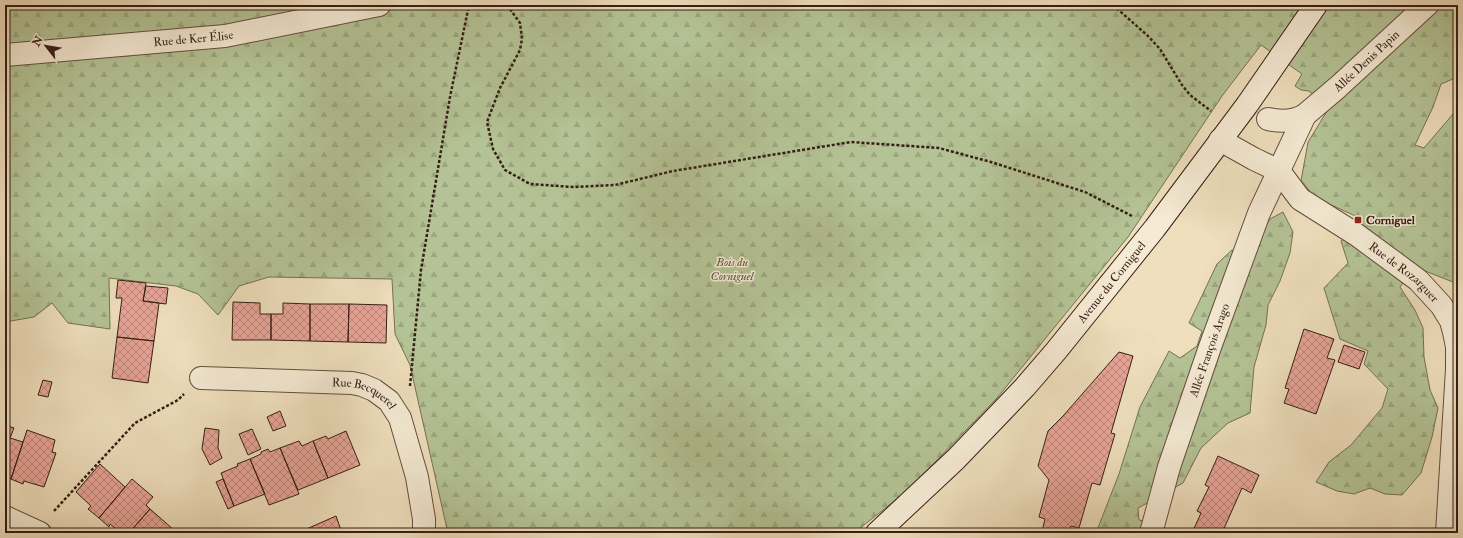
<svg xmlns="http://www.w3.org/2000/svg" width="1463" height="538" viewBox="0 0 1463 538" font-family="'IM FELL Double Pica',serif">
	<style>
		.forest { fill: url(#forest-firs); stroke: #757055 }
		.building { fill: url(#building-cross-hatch); stroke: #361e15 }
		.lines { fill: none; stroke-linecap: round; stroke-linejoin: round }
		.street-casing { stroke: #644e3f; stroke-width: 24 }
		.secondary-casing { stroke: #361e15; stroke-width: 24 }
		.path { stroke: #361e15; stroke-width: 2.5; stroke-dasharray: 3 2; stroke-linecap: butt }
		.street { stroke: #f5ead4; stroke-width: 22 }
		.secondary { stroke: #f5ead4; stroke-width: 22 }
		.poi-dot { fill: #8f2418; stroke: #f5ead4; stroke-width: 1.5 }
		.labels { text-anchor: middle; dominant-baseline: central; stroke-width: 3; stroke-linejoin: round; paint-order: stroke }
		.street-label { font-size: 12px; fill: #361e15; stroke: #f5ead4 }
		.poi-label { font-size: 12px; font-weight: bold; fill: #361e15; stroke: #f5ead4; text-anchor: start }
		.park-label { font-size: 12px; font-style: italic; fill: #5c503b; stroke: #f5ead4 }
	</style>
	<defs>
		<pattern id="forest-firs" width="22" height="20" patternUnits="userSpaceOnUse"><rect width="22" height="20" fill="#b4c395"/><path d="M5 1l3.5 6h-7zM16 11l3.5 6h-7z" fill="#9ba780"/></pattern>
		<pattern id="building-cross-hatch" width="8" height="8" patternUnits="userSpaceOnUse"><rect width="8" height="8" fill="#e8a598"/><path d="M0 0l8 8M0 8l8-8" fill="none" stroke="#bd867b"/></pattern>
	</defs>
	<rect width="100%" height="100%" fill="#efdfbd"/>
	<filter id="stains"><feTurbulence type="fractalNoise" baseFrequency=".005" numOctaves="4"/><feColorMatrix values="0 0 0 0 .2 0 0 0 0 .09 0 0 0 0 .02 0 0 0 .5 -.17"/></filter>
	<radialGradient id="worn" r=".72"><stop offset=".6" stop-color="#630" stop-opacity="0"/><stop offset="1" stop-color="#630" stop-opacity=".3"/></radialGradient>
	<path class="forest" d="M5,5H1458V71L1453,79L1441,84L1433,107L1415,145L1424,148L1453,114L1458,116V284L1415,267L1400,287L1415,310L1423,328L1424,357L1430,390L1438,408L1432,437L1421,473L1402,495L1385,494L1370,488L1354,494L1337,491L1316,482L1329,462L1351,445L1382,408L1388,389L1364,364L1368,351L1340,339L1324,288L1348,263L1341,241L1362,219L1316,198L1301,181L1308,142L1329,108L1309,91L1301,90L1295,86L1302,74L1261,45L1222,96L1128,237L997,398L907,491L854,533H453L447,529L410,365L395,334L392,279L269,277L239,286L218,315L198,294L176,286L109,278L110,329L68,323L52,303L34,317L5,322Z
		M1283,212L1293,232L1290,253L1280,281L1268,305L1266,325L1254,367L1250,413L1228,423L1201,448L1183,483L1138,508L1139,520L1160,525L1171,533H1096L1119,474L1140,407L1169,351L1180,358L1197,346L1202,331L1189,323L1217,264L1232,250L1245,257L1270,219Z"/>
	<path class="building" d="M118,280L146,283L143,301L159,303L154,341L117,337L122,298H116Z
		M146,286L168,288L166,304L143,301Z
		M233,302L260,303V314H271V340H232Z
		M283,303L310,304V341L271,340V314H283Z
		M310,304H349L348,342L310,341Z
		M349,304L387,305L386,343L348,342Z
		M1304,329L1334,339L1327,358L1335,360L1316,414L1284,403L1289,389L1285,388Z
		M117,337L154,341L148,383L112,378Z
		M1344,345L1365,352L1359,369L1338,362Z
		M1119,352L1133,356L1111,433L1115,434L1100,485L1092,483L1079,528L1071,526L1068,533H1051L1042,531L1045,519L1039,517L1049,480L1038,466L1048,431L1063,416Z
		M43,380L52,382L48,397L38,395Z
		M280,411L286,426L273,431L267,417Z
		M5,425L14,428L10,438L23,442L11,479L5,477Z
		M205,428L219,430L218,448L222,458L210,465L202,449Z
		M252,429L261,449L248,455L239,434Z
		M27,430L55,440L52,452L56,453L44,487L24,481L23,484L11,479Z
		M346,431L360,465L328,478L313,441L326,436L328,439Z
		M299,441L302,446L313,441L328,478L298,490L280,448Z
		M280,448L299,494L269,505L250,459L261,454V452L268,449L270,452Z
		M1218,456L1259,475L1251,493L1242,488L1222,533H1192L1201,513L1197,511L1209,487L1205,485Z
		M250,459L265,494L234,506L221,473L238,466L237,464Z
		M100,464L125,487L99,518L88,509L91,506L76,492Z
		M132,479L153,497L146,505L150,509L129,533H121L110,524L109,527L99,518Z
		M223,479L234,506L228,509L216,482Z
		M150,509L174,530L172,533H129Z
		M336,516L342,533H303L302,531Z"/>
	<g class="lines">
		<defs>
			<g id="street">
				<path id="s1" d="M5,55L225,36L379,5"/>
				<path id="s2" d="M1268,119C1281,122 1293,122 1305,115L1338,87L1427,5"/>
				<path id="s3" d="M1220,140L1254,159L1279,171L1300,199L1357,235L1418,280L1441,305L1451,321L1454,332L1457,347V369L1447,533"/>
				<path id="s4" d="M201,378L352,383L362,385L374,390L389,401L400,418L417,477L424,519V533"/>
				<path d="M5,517L40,533"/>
				<path id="s5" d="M1151,533L1169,467L1210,347L1259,213L1305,115"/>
			</g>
			<g id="secondary">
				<path id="s6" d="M877,533L956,459L1025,387L1056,351L1155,228L1247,105L1316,5"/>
			</g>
		</defs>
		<use href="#street" class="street-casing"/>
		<use href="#secondary" class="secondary-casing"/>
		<path class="path" d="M507,5L520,23L522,39L520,50L500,88L487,122L493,149L505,170L530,184L573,187L615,185L673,171L851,142L939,148L991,162L1085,192L1132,216
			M1113,5L1148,36L1160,49L1182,85L1190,95L1211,111
			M410,386L421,270L450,97L469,5
			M54,511L135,423L178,400L184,394"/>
		<use href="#street" class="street"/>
		<use href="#secondary" class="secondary"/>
	</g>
	<rect class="poi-dot" x="1354" y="216" width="8" height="8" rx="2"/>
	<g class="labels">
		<g class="street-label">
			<text stroke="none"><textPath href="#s1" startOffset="189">Rue de Ker Élise</textPath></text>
			<text stroke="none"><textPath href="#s2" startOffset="120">Allée Denis Papin</textPath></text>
			<text stroke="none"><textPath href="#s3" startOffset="229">Rue de Rozarguer</textPath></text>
			<text stroke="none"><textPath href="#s6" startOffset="344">Avenue du Corniguel</textPath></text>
			<text stroke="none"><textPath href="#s5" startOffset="192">Allée François Arago</textPath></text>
			<text stroke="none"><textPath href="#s4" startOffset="166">Rue Becquerel</textPath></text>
		</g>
		<g class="poi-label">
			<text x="1366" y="220">Corniguel</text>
		</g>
		<g class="park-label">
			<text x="732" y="262">Bois du<tspan x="732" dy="14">Corniguel</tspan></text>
		</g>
	</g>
	<rect width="1463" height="538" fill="none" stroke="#efdfbd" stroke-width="20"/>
	<rect x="6" y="6" width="1451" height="526" fill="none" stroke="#361e15" stroke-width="2"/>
	<rect x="10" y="10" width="1443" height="518" fill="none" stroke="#361e15"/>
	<g transform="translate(46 46) rotate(301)" stroke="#f5ead4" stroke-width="3" paint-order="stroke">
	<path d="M0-3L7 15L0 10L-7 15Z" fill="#361e15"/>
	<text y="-6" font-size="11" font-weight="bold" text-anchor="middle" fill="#361e15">N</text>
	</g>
	<rect width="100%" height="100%" filter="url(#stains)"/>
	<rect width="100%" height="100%" fill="url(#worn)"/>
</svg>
